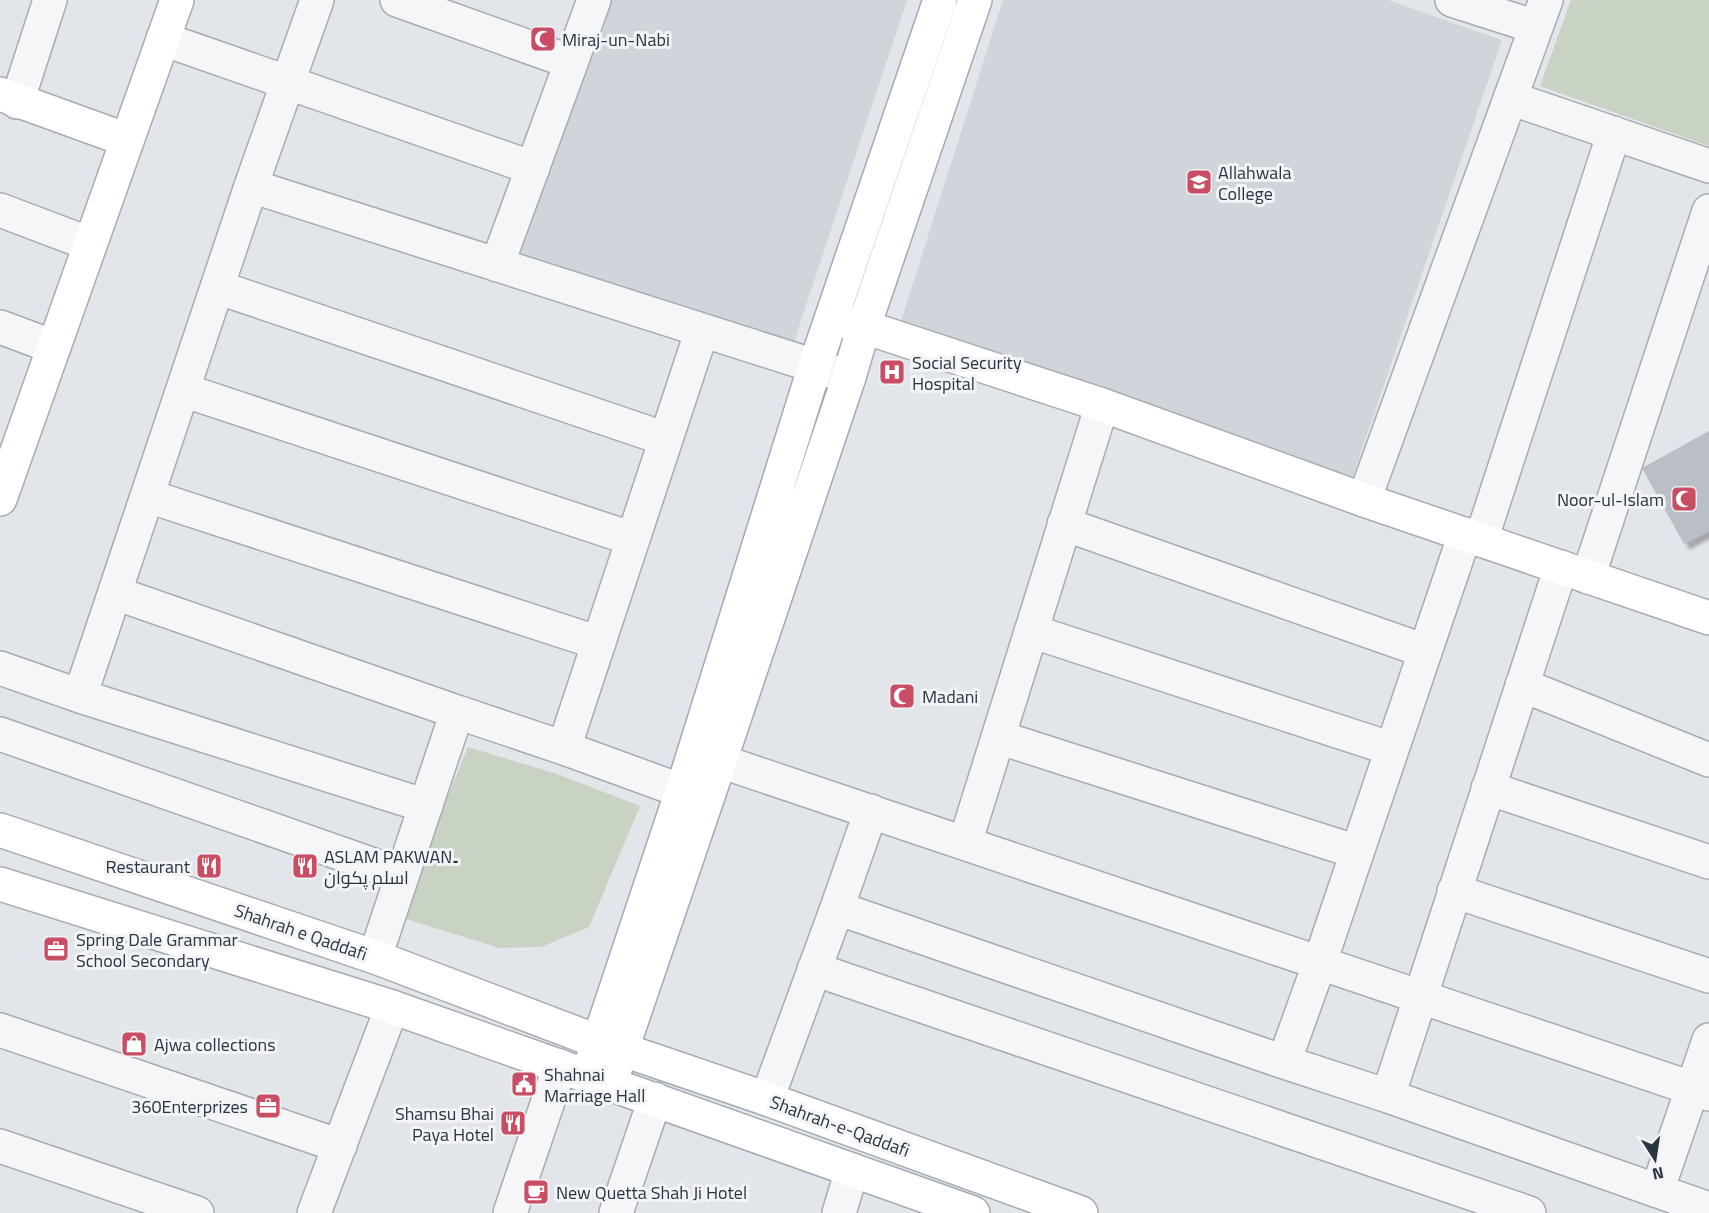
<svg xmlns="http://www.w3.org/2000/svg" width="1709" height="1213" viewBox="0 0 1709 1213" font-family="'Titillium Web',Cairo,sans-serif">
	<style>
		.built { fill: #d0d5dc }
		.green { fill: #c8d3c4 }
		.building { fill: #babfc7; filter: url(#shadow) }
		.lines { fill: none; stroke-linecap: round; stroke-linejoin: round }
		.street-casing { stroke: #a7acb4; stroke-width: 36 }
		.secondary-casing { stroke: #a7acb4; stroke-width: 36 }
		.primary-casing { stroke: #a2aab5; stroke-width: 36 }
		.street { stroke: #f5f6f8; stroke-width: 33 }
		.secondary { stroke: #fff; stroke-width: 33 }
		.primary { stroke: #fff; stroke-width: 33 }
		.labels { text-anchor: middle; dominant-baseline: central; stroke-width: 6; stroke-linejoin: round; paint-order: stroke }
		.poi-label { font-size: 18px; fill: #2b3441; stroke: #f2f4f7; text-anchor: start }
		.street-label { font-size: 18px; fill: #2b3441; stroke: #f2f4f7 }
	</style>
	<defs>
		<filter id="shadow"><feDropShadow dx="5.5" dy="5.5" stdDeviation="1.5" flood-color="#0004"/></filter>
	</defs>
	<rect width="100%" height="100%" fill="#e2e5ea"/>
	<path class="built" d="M605,0H907L793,345L518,256Z
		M1003,0H1388L1502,40L1352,478L900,324Z"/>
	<path class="green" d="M1571,0H1709V146L1540,86Z
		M468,747L557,774L640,806L589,927L541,947L500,948L406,919L438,820Z"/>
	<path class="building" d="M1709,431V531L1684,544L1642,468Z"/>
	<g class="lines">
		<defs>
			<path id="street" d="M397,0L571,62
				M1452,0L1536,27
				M163,39L533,168
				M1510,98L1709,166
				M17,102L50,0
				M251,186L317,0
				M0,210L90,244
				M497,265L594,0
				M217,287L666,439
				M0,327L54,347
				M183,390L633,539
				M148,496L599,643
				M1364,500L1546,0
				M1064,524L1425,651
				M1481,540L1614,133
				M1588,577L1709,211
				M115,593L457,712
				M1031,631L1392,749
				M0,668L80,696L426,806
				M1522,685L1709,760
				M80,696L251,186L849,377
				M0,734L402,875
				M998,737L1357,852
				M564,748L702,330
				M720,761L1709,1094
				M1488,788L1709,862
				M871,811L837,908L1284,1062L1388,1096L1709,1209
				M965,843L1102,405
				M1454,891L1709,976
				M375,957L457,712L564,748L682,791
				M814,969L1529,1213
				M0,1030L340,1146
				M1284,1062L1320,962L1465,534
				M1388,1096L1561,567
				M767,1099L837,908
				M0,1146L197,1213
				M1657,1191L1709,1040
				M314,1213L392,1007
				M510,1213L560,1066
				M616,1213L655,1099
				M839,1213L852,1170"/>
			<path id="secondary" d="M0,94L127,140
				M837,318L1102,405L1364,500L1709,618
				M0,499L177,0
				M0,830L375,957L599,1042
				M0,884L392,1007L587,1076"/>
			<path id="primary" d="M940,0L815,366L682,791L587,1076L973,1213
				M600,1042L767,1099L1081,1213
				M610,1084L720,761L849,377L864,326L975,0"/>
		</defs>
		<use href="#street" class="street-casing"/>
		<use href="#secondary" class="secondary-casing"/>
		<use href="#primary" class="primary-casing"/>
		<use href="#street" class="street"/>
		<use href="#secondary" class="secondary"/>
		<use href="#primary" class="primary"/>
	</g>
	<defs>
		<symbol id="mosque-square" viewBox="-11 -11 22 22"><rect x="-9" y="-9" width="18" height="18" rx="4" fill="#c94e64" stroke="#f2f4f7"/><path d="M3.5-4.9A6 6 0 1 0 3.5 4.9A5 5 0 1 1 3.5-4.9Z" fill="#fff"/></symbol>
		<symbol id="university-square" viewBox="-11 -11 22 22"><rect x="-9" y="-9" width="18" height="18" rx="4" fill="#c94e64" stroke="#f2f4f7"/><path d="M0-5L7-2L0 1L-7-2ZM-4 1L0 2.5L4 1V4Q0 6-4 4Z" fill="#fff"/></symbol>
		<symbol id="hospital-square" viewBox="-11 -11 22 22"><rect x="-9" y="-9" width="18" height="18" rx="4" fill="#c94e64" stroke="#f2f4f7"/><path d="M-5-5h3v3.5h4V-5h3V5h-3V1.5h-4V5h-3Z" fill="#fff"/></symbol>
		<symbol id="restaurant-square" viewBox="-11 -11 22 22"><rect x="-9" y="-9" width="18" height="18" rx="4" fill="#c94e64" stroke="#f2f4f7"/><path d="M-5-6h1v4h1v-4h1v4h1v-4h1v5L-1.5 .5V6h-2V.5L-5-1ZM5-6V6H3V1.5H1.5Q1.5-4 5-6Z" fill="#fff"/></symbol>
		<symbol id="office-square" viewBox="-11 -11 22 22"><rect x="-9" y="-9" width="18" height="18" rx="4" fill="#c94e64" stroke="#f2f4f7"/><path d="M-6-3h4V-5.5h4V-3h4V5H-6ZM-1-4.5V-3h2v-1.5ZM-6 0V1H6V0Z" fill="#fff"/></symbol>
		<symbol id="shop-square" viewBox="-11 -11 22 22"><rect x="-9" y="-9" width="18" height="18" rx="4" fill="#c94e64" stroke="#f2f4f7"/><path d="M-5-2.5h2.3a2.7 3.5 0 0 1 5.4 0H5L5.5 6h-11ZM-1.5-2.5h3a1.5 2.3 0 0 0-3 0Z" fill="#fff"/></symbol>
		<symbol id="civic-square" viewBox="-11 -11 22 22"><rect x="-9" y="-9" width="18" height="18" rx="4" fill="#c94e64" stroke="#f2f4f7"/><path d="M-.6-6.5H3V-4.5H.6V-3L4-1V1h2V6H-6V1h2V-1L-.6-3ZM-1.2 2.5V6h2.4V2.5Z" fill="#fff"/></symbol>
		<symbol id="cafe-square" viewBox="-11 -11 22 22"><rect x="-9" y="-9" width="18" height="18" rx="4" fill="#c94e64" stroke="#f2f4f7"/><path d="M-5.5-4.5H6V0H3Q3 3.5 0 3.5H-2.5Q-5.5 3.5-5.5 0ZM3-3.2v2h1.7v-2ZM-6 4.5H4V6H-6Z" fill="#fff"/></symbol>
	</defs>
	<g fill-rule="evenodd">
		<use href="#mosque-square" x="528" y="24" width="30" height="30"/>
		<use href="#university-square" x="1184" y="167" width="30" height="30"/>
		<use href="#hospital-square" x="877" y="357" width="30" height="30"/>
		<use href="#mosque-square" x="1669" y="484" width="30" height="30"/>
		<use href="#mosque-square" x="887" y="681" width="30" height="30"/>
		<use href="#restaurant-square" x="194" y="851" width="30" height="30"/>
		<use href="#restaurant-square" x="290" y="851" width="30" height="30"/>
		<use href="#office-square" x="41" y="934" width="30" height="30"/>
		<use href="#shop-square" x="119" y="1029" width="30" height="30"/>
		<use href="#civic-square" x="509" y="1069" width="30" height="30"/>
		<use href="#office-square" x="253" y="1091" width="30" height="30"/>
		<use href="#restaurant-square" x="498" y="1108" width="30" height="30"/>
		<use href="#cafe-square" x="521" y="1177" width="30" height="30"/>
	</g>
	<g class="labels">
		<g class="poi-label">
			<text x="562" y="39">Miraj-un-Nabi</text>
			<text x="1218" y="172">Allahwala<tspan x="1218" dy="21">College</tspan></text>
			<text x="912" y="362">Social Security<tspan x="912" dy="21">Hospital</tspan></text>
			<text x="1664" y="499" text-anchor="end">Noor-ul-Islam</text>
			<text x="922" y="696">Madani</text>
			<text x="324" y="856">ASLAM PAKWAN۔<tspan x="324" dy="21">اسلم پکوان</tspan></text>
			<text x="190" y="866" text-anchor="end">Restaurant</text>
			<text x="76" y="939">Spring Dale Grammar<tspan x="76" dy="21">School Secondary</tspan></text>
			<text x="154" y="1044">Ajwa collections</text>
			<text x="544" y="1074">Shahnai<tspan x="544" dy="21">Marriage Hall</tspan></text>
			<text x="248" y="1106" text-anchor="end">360Enterprizes</text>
			<text x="494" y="1113" text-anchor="end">Shamsu Bhai<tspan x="494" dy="21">Paya Hotel</tspan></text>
			<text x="556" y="1192">New Quetta Shah Ji Hotel</text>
		</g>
		<g class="street-label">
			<text transform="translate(301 932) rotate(19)">Shahrah e Qaddafi</text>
			<text transform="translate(840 1126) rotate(20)">Shahrah-e-Qaddafi</text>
		</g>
	</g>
	<g transform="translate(1655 1159) rotate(168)" stroke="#f2f4f7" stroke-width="4.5" paint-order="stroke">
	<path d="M0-4.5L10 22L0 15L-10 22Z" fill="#2b3441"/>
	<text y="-9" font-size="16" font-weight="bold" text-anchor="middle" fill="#2b3441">N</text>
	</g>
</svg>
